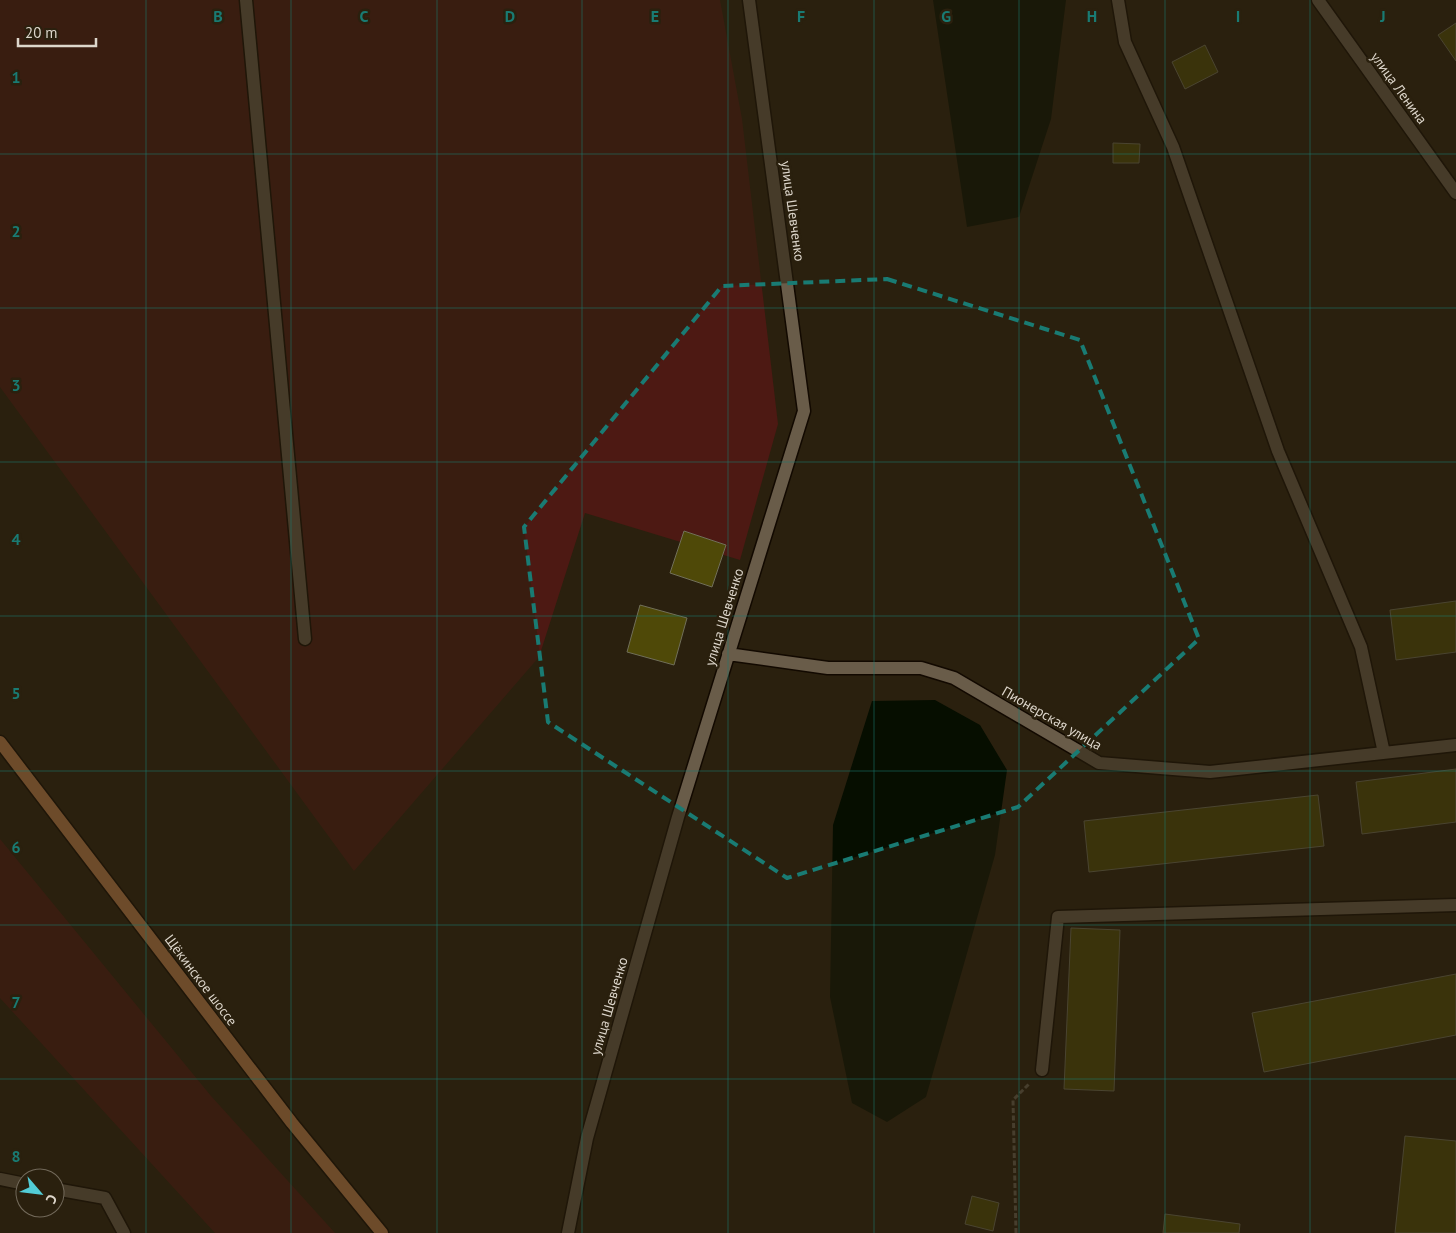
<svg xmlns="http://www.w3.org/2000/svg" width="1456" height="1233" viewBox="0 0 1456 1233" font-family="'PT Sans',sans-serif">
	<style>
		.green { fill: #4d1913 }
		.water { fill: #060e00 }
		.building { fill: #4f4908; stroke: #716f59 }
		.lines { fill: none; stroke-linecap: round; stroke-linejoin: round }
		.lane-casing { stroke: #120900; stroke-width: 15 }
		.street-casing { stroke: #120900; stroke-width: 15 }
		.primary-casing { stroke: #120900; stroke-width: 15 }
		.path { stroke: #6b6253; stroke-width: 3; stroke-dasharray: 5 2.5; stroke-linecap: butt }
		.lane { stroke: #695c49; stroke-width: 12 }
		.street { stroke: #695c49; stroke-width: 12 }
		.primary { stroke: #bf7f4d; stroke-width: 12 }
		.marked { fill: none; stroke: #197b73; stroke-width: 4; stroke-dasharray: 10 6; stroke-linejoin: round }
		.grid { fill: none; stroke: #197b73; stroke-width: 1; stroke-opacity: 0.55 }
		.labels { text-anchor: middle; dominant-baseline: central; stroke-width: 5; stroke-linejoin: round; paint-order: stroke }
		.street-label { font-size: 14px; fill: #ddd6cb; stroke: #2a200e }
		.grid-label { font-size: 16px; text-anchor: middle; font-weight: bold; fill: #197b73; stroke: #2a200e; stroke-width: 5; stroke-linejoin: round; paint-order: stroke }
	</style>
	<rect width="100%" height="100%" fill="#2a200e"/>
	<path class="green" d="M0,0H720L742,119L778,424L740,560L585,513L539,657L354,871L0,387Z
		M0,839L211,1096L335,1233H215L0,998Z"/>
	<path class="water" d="M933,0H1066L1051,119L1019,217L967,227Z
		M935,700L980,725L1007,770L995,855L926,1097L887,1122L852,1103L830,997L833,825L872,701Z"/>
	<path class="building" d="M1456,23V61L1438,35Z
		M1205,45L1218,72L1185,89L1172,62Z
		M1113,143L1140,144L1139,163H1113Z
		M684,531L726,545L712,587L670,573Z
		M1456,601V652L1396,660L1390,610Z
		M640,605L687,618L674,665L627,652Z
		M1456,769V822L1362,834L1356,782Z
		M1318,795L1324,846L1089,872L1084,821Z
		M1071,928L1120,930L1114,1091L1064,1089Z
		M1456,974V1035L1264,1072L1252,1013Z
		M1405,1136L1456,1141V1233H1395Z
		M972,1196L999,1203L993,1231L965,1224Z
		M1165,1214L1240,1224L1239,1233H1163Z"/>
	<g class="lines">
		<defs>
			<path id="lane" d="M246,0L305,639
				M1042,1070L1058,917L1456,905
				M0,1179L25,1184
				M55,1189L105,1198L124,1233"/>
			<path id="street" d="M1118,0L1125,42L1173,147L1278,451L1361,647L1384,753
				M1318,0L1456,193
				M728,654L828,668H921L954,678L1099,763L1210,772L1456,745
				M568,1233L587,1138L678,817L804,411L749,0"/>
			<path id="primary" d="M0,742L292,1123L382,1233"/>
		</defs>
		<use href="#lane" class="lane-casing"/>
		<use href="#street" class="street-casing"/>
		<use href="#primary" class="primary-casing"/>
		<path class="path" d="M1016,1233L1013,1100L1030,1083"/>
		<use href="#lane" class="lane"/>
		<use href="#street" class="street"/>
		<use href="#primary" class="primary"/>
	</g>
	<path d="M0 0H1456V1233H0ZM887,279L1080,340L1199,639L1018,807L787,878L548,722L524,527L722,286Z" fill="#2a200e" fill-opacity=".55" fill-rule="evenodd"/>
	<path class="marked" d="M887,279L1080,340L1199,639L1018,807L787,878L548,722L524,527L722,286Z"/>
	<path class="grid" d="M146,0V1233M291,0V1233M437,0V1233M582,0V1233M728,0V1233M874,0V1233M1019,0V1233M1165,0V1233M1310,0V1233M0,154H1456M0,308H1456M0,462H1456M0,616H1456M0,771H1456M0,925H1456M0,1079H1456"/>
	<g class="labels">
		<g class="street-label">
			<text transform="translate(1399 88) rotate(54)">улица Ленина</text>
			<text transform="translate(793 211) rotate(82)">улица Шевченко</text>
			<text transform="translate(724 617) rotate(-73)">улица Шевченко</text>
			<text transform="translate(1052 718) rotate(30)">Пионерская улица</text>
			<text transform="translate(201 980) rotate(53)">Щёкинское шоссе</text>
			<text transform="translate(609 1006) rotate(-74)">улица Шевченко</text>
		</g>
	</g>
	<g class="grid-label">
		<text x="218" y="22">B</text>
		<text x="364" y="22">C</text>
		<text x="510" y="22">D</text>
		<text x="655" y="22">E</text>
		<text x="801" y="22">F</text>
		<text x="946" y="22">G</text>
		<text x="1092" y="22">H</text>
		<text x="1238" y="22">I</text>
		<text x="1383" y="22">J</text>
		<text x="16" y="83">1</text>
		<text x="16" y="237">2</text>
		<text x="16" y="391">3</text>
		<text x="16" y="545">4</text>
		<text x="16" y="699">5</text>
		<text x="16" y="853">6</text>
		<text x="16" y="1008">7</text>
		<text x="16" y="1162">8</text>
	</g>
	<g transform="translate(40 1193) rotate(118)"><circle r="24" fill="#2a200e" stroke="#72695a"/>
	<path d="M0-4L9 19L0 12L-9 19Z" fill="#52ccd6"/>
	<text y="-8" font-size="14" font-weight="bold" text-anchor="middle" fill="#ddd6cb">С</text>
	</g>
	<path d="M18 38v8h78v-8" fill="none" stroke="#ddd6cb" stroke-width="2.5"/>
	<text x="25" y="38" font-size="15" fill="#ddd6cb" stroke="#2a200e" stroke-width="4" paint-order="stroke">20 m</text>
</svg>
